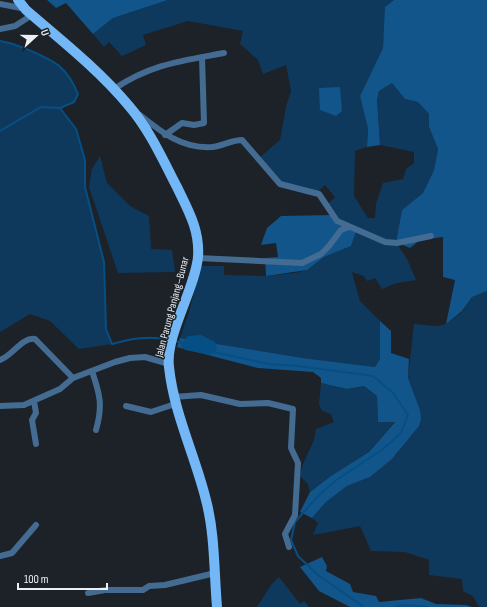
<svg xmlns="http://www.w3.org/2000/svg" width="487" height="607" viewBox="0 0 487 607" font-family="'Sofia Sans Condensed',sans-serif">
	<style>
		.green { fill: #0f395c }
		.forest { fill: #11558b }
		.water { fill: #064f84 }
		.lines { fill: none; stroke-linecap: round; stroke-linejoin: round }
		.stream { stroke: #064f84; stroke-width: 2 }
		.street { stroke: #446c93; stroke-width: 6 }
		.primary { stroke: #73b7f6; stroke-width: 10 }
		.labels { text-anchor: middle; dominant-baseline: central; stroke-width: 3; stroke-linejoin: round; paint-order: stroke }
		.street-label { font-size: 11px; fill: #ecf0f4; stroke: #1c2228 }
	</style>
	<rect width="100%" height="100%" fill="#1c2228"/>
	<path class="green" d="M168,0H394L386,7L383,48L360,96L368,129L367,147L355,151L354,196L368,218H375L376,204L383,183L403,179L406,169L414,163V152L380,145L377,100L379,91L392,83L405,99L418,102L429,114V127L438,149L434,170L423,193L402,210L396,242L407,259L416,280L397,283L382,289L375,278L367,281L364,276L352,272L360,301L380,321V359L375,367L303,358L180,338L189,312L201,266H224V275L266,276L295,273L307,270L324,257L351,246L356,232L338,225L326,206L335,197L325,185L313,196L282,187L258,159L280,140L286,107L291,91L286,65L263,74L258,60L240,44L243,31L188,21L143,35L146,45L122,56L109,42L104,47L93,34L113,18Z
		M0,41C15,43 45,56 58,65C67,72 74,84 78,94L74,102L60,108L76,129L85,160V187L104,262L106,329L112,344L79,349L50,321L30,314L0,332Z
		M100,156L107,183L130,206L149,216L151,249L172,250L175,272L118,273L89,187L92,169Z
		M487,291V607H479L473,596L463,591L462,579L429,575V560L405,552L371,551L360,526L313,535L318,523L312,518L326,502L347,486L370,477L397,454L404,442L414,433L420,410L408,378L414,324L437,326L446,324L462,312L472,297Z
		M321,383L347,389L364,386L377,396L378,422L395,421L369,452L331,476L310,492L308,484L300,476C302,459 315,446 316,429L334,422L331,414L322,411L319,404Z
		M279,577L300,604L304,601L309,607H257L271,585Z"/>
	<path class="forest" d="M47,0H168L113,18L93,34L66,3L56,8Z
		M394,0H487V291L472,297L462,311L446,324L455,280L443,277V237L420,240L410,248L396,242L402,210L423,193L434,170L438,149L429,127V114L418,102L405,99L392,83L379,91L377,100L380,145L367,147L368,129L360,96L383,48L385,7Z
		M340,87L342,111L336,116L320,110L319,88Z
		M332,215L338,225L356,232L351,246L324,257L307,270L266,276L265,258L278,257L276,243L261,245L267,228L281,216Z
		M380,321L391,331V353L409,359L408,378L420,410L421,419L419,426L392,459L370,477L347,486L326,502L312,518L300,512L310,492L331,476L369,452L395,422H378L377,396L364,386L347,389L321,383V378L313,372L258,368L177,347L180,338L303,358L375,367L380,359Z
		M322,557L327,566L326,571L350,584L353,592L376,596L379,602L421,598L436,604L466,605L472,607H350L319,591L300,567Z"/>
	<path class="water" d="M201,335L215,342L217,349L211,355L185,350L181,345L188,336Z"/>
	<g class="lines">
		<path class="stream" d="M0,41C15,43 45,56 58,65C67,72 74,84 78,94L74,102L60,108L41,107L0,131
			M60,108L76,129L85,160V187L104,262L106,329L112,344C130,339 149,335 168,340
			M174,341L184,343
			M213,352L269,364L298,366L373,376L393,393L408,415L401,433L383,449L335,481L319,495L295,522L291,540L298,556L318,575L364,607
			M395,607L404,605L428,607"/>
		<path class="street" d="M0,4L26,9
			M0,29L15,26L32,15
			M114,89C151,64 181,61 224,53
			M140,115C161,132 182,149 212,147C222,146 232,140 242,140L280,184L319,194L337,221L385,242L397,243L431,236
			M165,135L182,123L194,125L204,123L202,57
			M198,258L302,263L321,254L329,246L341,230L349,227
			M0,360C12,356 22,337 35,339L73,378
			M92,371C100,395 103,405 96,430
			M173,397L201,395L240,404L268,403L293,409L291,448L298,463L295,515L285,534L289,547
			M34,401L36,413L32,420L36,444
			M0,406L24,405L60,389L73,378L115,362L130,358L145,357L169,364
			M126,406L151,412L175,404
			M0,556L12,553L36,525
			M88,593L105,590H143L149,586L165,585L215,573"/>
		<path class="primary" d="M18,0L26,10C61,40 99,70 129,106C149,129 163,160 177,187C188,210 200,230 198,257C195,289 165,336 169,367C174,414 195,455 206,500C215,534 214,572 217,607"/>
	</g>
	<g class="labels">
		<g class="street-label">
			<text transform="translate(172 307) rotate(-75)">Jalan Parung Panjang–Bunar</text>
		</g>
	</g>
	<g transform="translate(36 36) rotate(69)" stroke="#1c2228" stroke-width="3" paint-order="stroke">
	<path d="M0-3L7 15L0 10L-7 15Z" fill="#ecf0f4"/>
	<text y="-6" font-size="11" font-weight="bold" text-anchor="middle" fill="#ecf0f4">U</text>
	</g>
	<path d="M18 583v6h89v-6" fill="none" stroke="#ecf0f4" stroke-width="2"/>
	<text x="24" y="583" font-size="12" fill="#ecf0f4" stroke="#1c2228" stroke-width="3" paint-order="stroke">100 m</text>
</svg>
